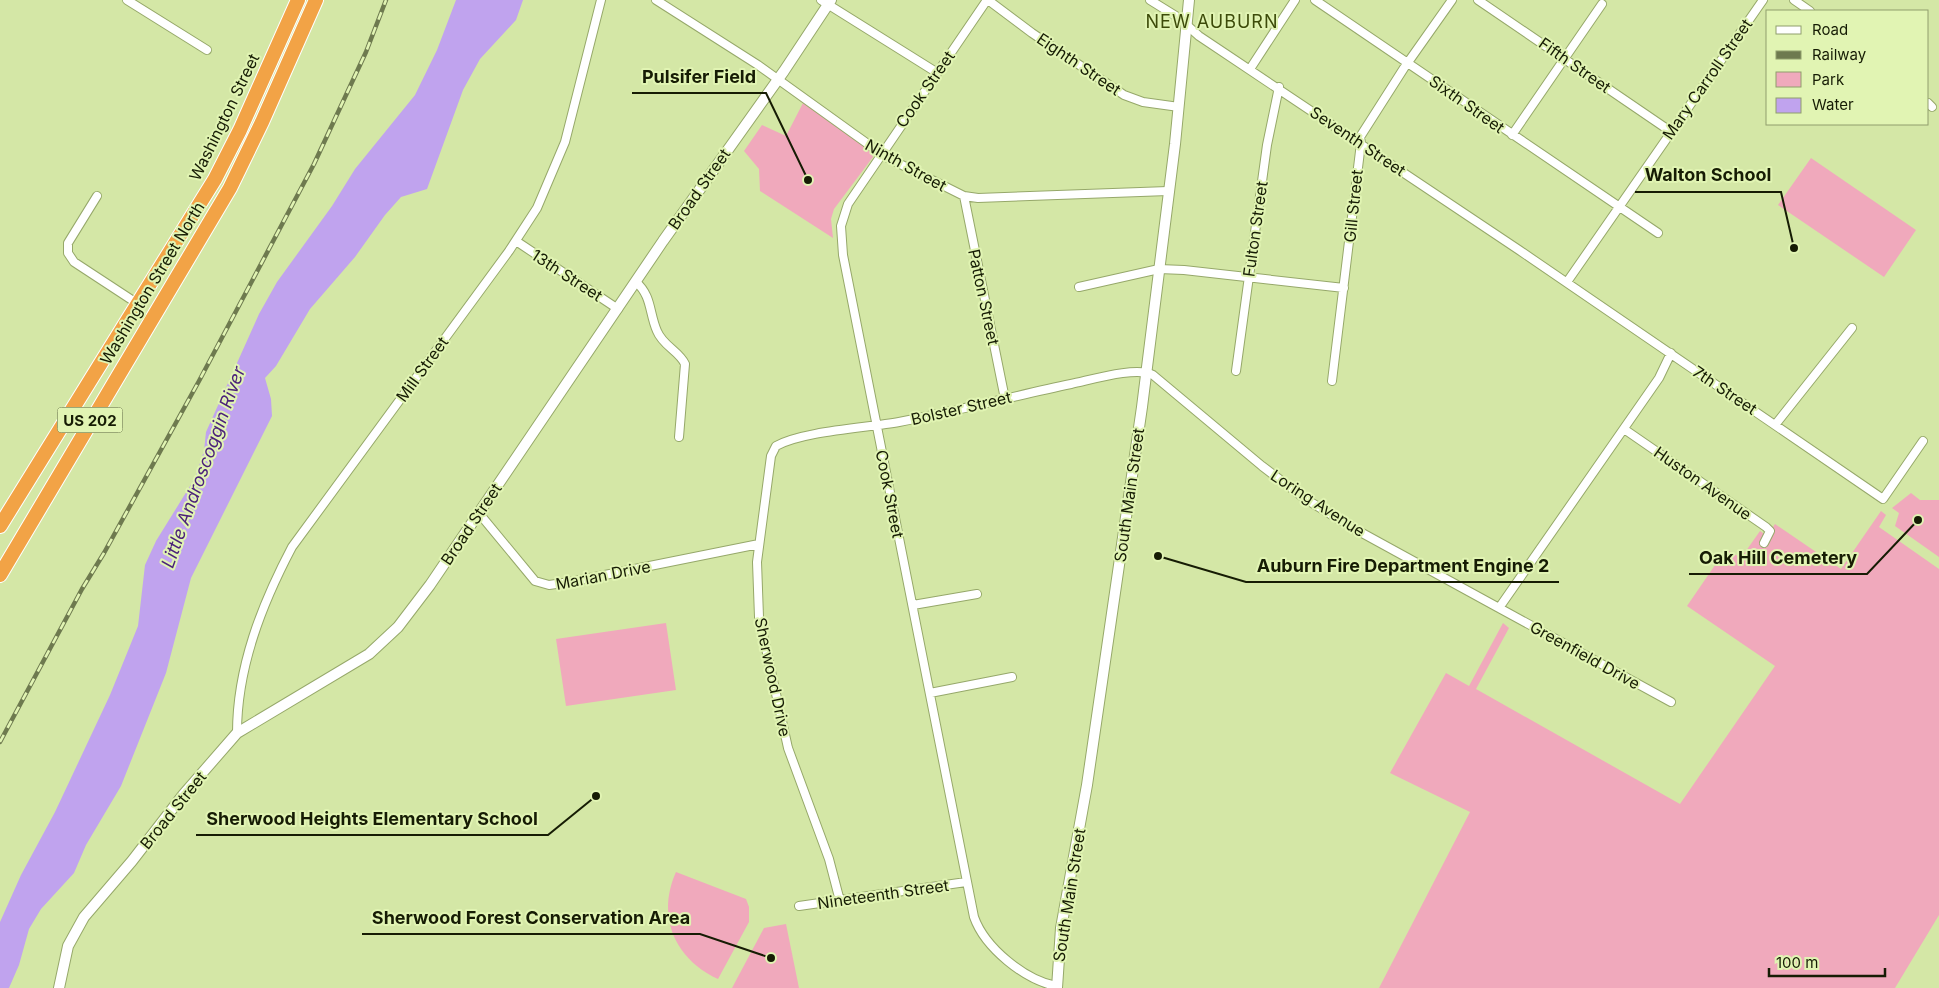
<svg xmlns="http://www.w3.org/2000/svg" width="1939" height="988" viewBox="0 0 1939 988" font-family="Inter,sans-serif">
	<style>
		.green { fill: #f0a9bc }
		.water { fill: #c0a3ee }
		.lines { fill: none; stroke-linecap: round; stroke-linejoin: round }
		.minor-casing { stroke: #96a86a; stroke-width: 10 }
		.tertiary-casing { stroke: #96a86a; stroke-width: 12 }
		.trunk-casing { stroke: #fff; stroke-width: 16 }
		.minor { stroke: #fff; stroke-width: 8 }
		.tertiary { stroke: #fff; stroke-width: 10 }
		.trunk { stroke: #f2a346; stroke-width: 14 }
		.rail-casing { stroke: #6e7a4f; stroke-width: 4.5 }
		.rail { stroke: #e1f4b3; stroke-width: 2.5; stroke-dasharray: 8; stroke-linecap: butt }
		.labels { text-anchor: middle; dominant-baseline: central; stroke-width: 4; stroke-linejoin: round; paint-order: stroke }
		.shield { fill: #e1f4b3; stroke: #535d38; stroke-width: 1 }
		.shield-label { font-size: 15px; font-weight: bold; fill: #161c04 }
		.street-label { font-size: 16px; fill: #161c04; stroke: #e1f4b3 }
		.neighbourhood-label { font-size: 18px; letter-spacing: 1px; fill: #3d4b0a; stroke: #e1f4b3 }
		.water-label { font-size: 18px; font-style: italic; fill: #4c237a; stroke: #e1f4b3 }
		.leader { fill: none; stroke: #161c04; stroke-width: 2 }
		.callout-dot { fill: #161c04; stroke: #e1f4b3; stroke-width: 2 }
		.callout-label { font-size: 18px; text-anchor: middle; font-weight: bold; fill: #161c04; stroke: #e1f4b3; stroke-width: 4; stroke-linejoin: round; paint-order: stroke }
	</style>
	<rect width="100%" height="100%" fill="#d4e7a6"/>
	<path class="green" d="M803,103L871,150L873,157L834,209L831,219L833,238L760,191L759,169L744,151L762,125L786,136Z
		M1811,158L1916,230L1884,277L1778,205Z
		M1911,493L1920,500H1939V557L1895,526L1899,513L1892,508Z
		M1881,511L1886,515L1879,527L1939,569V915L1895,988H1379L1470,812L1390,773L1446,673L1469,686L1503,623L1509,628L1476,689L1680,804L1775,666L1687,606L1726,549L1741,558L1760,531L1767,536L1775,524L1841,569Z
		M666,623L676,690L566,706L556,639Z
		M676,872L746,899L749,907V922L718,979C675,959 656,917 676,872Z
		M786,924L799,988H732L764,928Z"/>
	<path class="water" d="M456,0H523L516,20L480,59L463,90L427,189L401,197L385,215L355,257L310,309L276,366L265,378L271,399L272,416L191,578L166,673L121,786L86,845L74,873L41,909L29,929L19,965L9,988H0V922L21,875L55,812L110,695L138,626L145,565L156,541L195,478L204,451L206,432L259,314L277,282L332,206L355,169L415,95L437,50Z"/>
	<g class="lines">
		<defs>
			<path id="minor" d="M127,0L207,50
				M656,0L758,65L886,157L964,196L978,198L1168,191
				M821,0L936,72
				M987,0L848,204L841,226L843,255L974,917C985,948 1025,980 1056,986
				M988,0L1032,33L1124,95L1143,102L1179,107
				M1150,0L1179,18L1199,36L1519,250L1883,499L1923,441
				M1315,0L1658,233
				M1478,0L1670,131
				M1794,0L1810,11
				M1250,69L1295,0
				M1928,103L1932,107
				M1512,135L1602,4
				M97,196L68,243V253L74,262L138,304
				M964,196L1005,399
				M516,241L618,309
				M636,282C652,296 649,313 657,331C663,346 679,351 685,364L679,437
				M1567,282L1763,0
				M1079,287L1159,269L1184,270L1344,288
				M1236,371L1267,145L1279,87
				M1332,381L1361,143L1360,137L1404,68L1452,0
				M1775,425L1852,328
				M1624,429L1766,527L1770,531L1764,543
				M478,512L535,581L549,585L570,582L759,544
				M913,605L977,594
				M1499,608L1671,702
				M930,693L1012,677
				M237,733C237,667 262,604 292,547L509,251L537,208L565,142L601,0
				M840,901L829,859L788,748L759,617L757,562L771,456L776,446C803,431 866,428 899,422C957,411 1014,396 1071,384C1091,380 1136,366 1153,375L1262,466L1304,498L1353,528L1499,608L1659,378L1671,353
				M799,906L966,882"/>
			<path id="tertiary" d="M59,988L68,946L84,917L132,861L183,795L237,733L369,654L398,627L430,585L663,241L784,71L831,0
				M1057,988L1061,928L1087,785L1142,407L1175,144L1189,0"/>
			<path id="trunk" d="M0,526L215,179L240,130L298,0
				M0,575L230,188L262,122L316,0"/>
		</defs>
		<use href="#minor" class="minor-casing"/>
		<use href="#tertiary" class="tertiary-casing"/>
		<use href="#trunk" class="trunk-casing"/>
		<use href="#minor" class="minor"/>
		<use href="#tertiary" class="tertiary"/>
		<use href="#trunk" class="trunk"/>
		<defs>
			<path id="rail" d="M0,742L82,589L104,553L199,381L314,164L366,52L386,0"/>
		</defs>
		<use href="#rail" class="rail-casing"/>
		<use href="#rail" class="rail"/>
	</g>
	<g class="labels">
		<rect class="shield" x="57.5" y="407.5" width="65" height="25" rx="4"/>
		<g class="shield-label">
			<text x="90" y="420">US 202</text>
		</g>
		<g class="street-label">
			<text transform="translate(1079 64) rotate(34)">Eighth Street</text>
			<text transform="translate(1575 65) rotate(35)">Fifth Street</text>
			<text transform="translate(1707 79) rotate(-55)">Mary Carroll Street</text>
			<text transform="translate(925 89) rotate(-55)">Cook Street</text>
			<text transform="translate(1467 104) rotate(35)">Sixth Street</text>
			<text transform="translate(224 117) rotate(-64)">Washington Street</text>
			<text transform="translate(1358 141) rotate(34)">Seventh Street</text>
			<text transform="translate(906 165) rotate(29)">Ninth Street</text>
			<text transform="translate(699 189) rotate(-55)">Broad Street</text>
			<text transform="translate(1353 206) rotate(-84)">Gill Street</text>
			<text transform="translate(1255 229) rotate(-82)">Fulton Street</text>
			<text transform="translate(567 275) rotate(33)">13th Street</text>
			<text transform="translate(152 283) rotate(-59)">Washington Street North</text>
			<text transform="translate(984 297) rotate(78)">Patton Street</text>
			<text transform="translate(422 369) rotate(-54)">Mill Street</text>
			<text transform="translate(1725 390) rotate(34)">7th Street</text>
			<text transform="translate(961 408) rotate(-13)">Bolster Street</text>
			<text transform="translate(1703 483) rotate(35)">Huston Avenue</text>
			<text transform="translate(890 494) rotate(79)">Cook Street</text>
			<text transform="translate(1129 495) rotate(-82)">South Main Street</text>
			<text transform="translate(1318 503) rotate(33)">Loring Avenue</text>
			<text transform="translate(471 524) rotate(-56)">Broad Street</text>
			<text transform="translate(603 575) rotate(-11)">Marian Drive</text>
			<text transform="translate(1585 655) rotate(29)">Greenfield Drive</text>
			<text transform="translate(773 677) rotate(78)">Sherwood Drive</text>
			<text transform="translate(173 810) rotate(-51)">Broad Street</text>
			<text transform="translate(883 894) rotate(-8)">Nineteenth Street</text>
			<text transform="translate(1069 895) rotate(-81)">South Main Street</text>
		</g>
		<g class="neighbourhood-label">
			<text x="1212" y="21">NEW AUBURN</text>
		</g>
		<g class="water-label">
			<text transform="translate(203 467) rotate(-70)">Little Androscoggin River</text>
		</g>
	</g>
	<path class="leader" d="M808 180L766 93H632M1794 248L1781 192H1635M1918 520L1867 574H1689M1158 556L1246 582H1559M596 796L548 835H196M771 958L700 934H362"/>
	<g class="callout-dot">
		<circle cx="808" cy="180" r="5"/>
		<circle cx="1794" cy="248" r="5"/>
		<circle cx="1918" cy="520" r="5"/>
		<circle cx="1158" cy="556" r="5"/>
		<circle cx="596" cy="796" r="5"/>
		<circle cx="771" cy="958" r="5"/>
	</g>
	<g class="callout-label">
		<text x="699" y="83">Pulsifer Field</text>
		<text x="1708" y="181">Walton School</text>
		<text x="1778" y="564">Oak Hill Cemetery</text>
		<text x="1403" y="572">Auburn Fire Department Engine 2</text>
		<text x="372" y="825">Sherwood Heights Elementary School</text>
		<text x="531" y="924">Sherwood Forest Conservation Area</text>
	</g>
	<rect x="1766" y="10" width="162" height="115" fill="#e1f4b3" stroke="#909e6d"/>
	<rect x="1776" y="26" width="25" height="8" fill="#ffffff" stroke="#909e6d"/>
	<text x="1812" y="35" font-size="15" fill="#161c04">Road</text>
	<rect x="1776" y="51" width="25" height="8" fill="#6e7a4f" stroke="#909e6d"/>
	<text x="1812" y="60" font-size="15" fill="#161c04">Railway</text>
	<rect x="1776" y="72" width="25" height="15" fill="#f0a9bc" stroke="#909e6d"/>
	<text x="1812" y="85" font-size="15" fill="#161c04">Park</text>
	<rect x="1776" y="98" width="25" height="15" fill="#c0a3ee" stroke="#909e6d"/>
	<text x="1812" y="110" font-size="15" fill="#161c04">Water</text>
	<path d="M1769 968v8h116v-8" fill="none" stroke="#161c04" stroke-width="2.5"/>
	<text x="1776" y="968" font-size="15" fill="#161c04" stroke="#e1f4b3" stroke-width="4" paint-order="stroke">100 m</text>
</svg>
